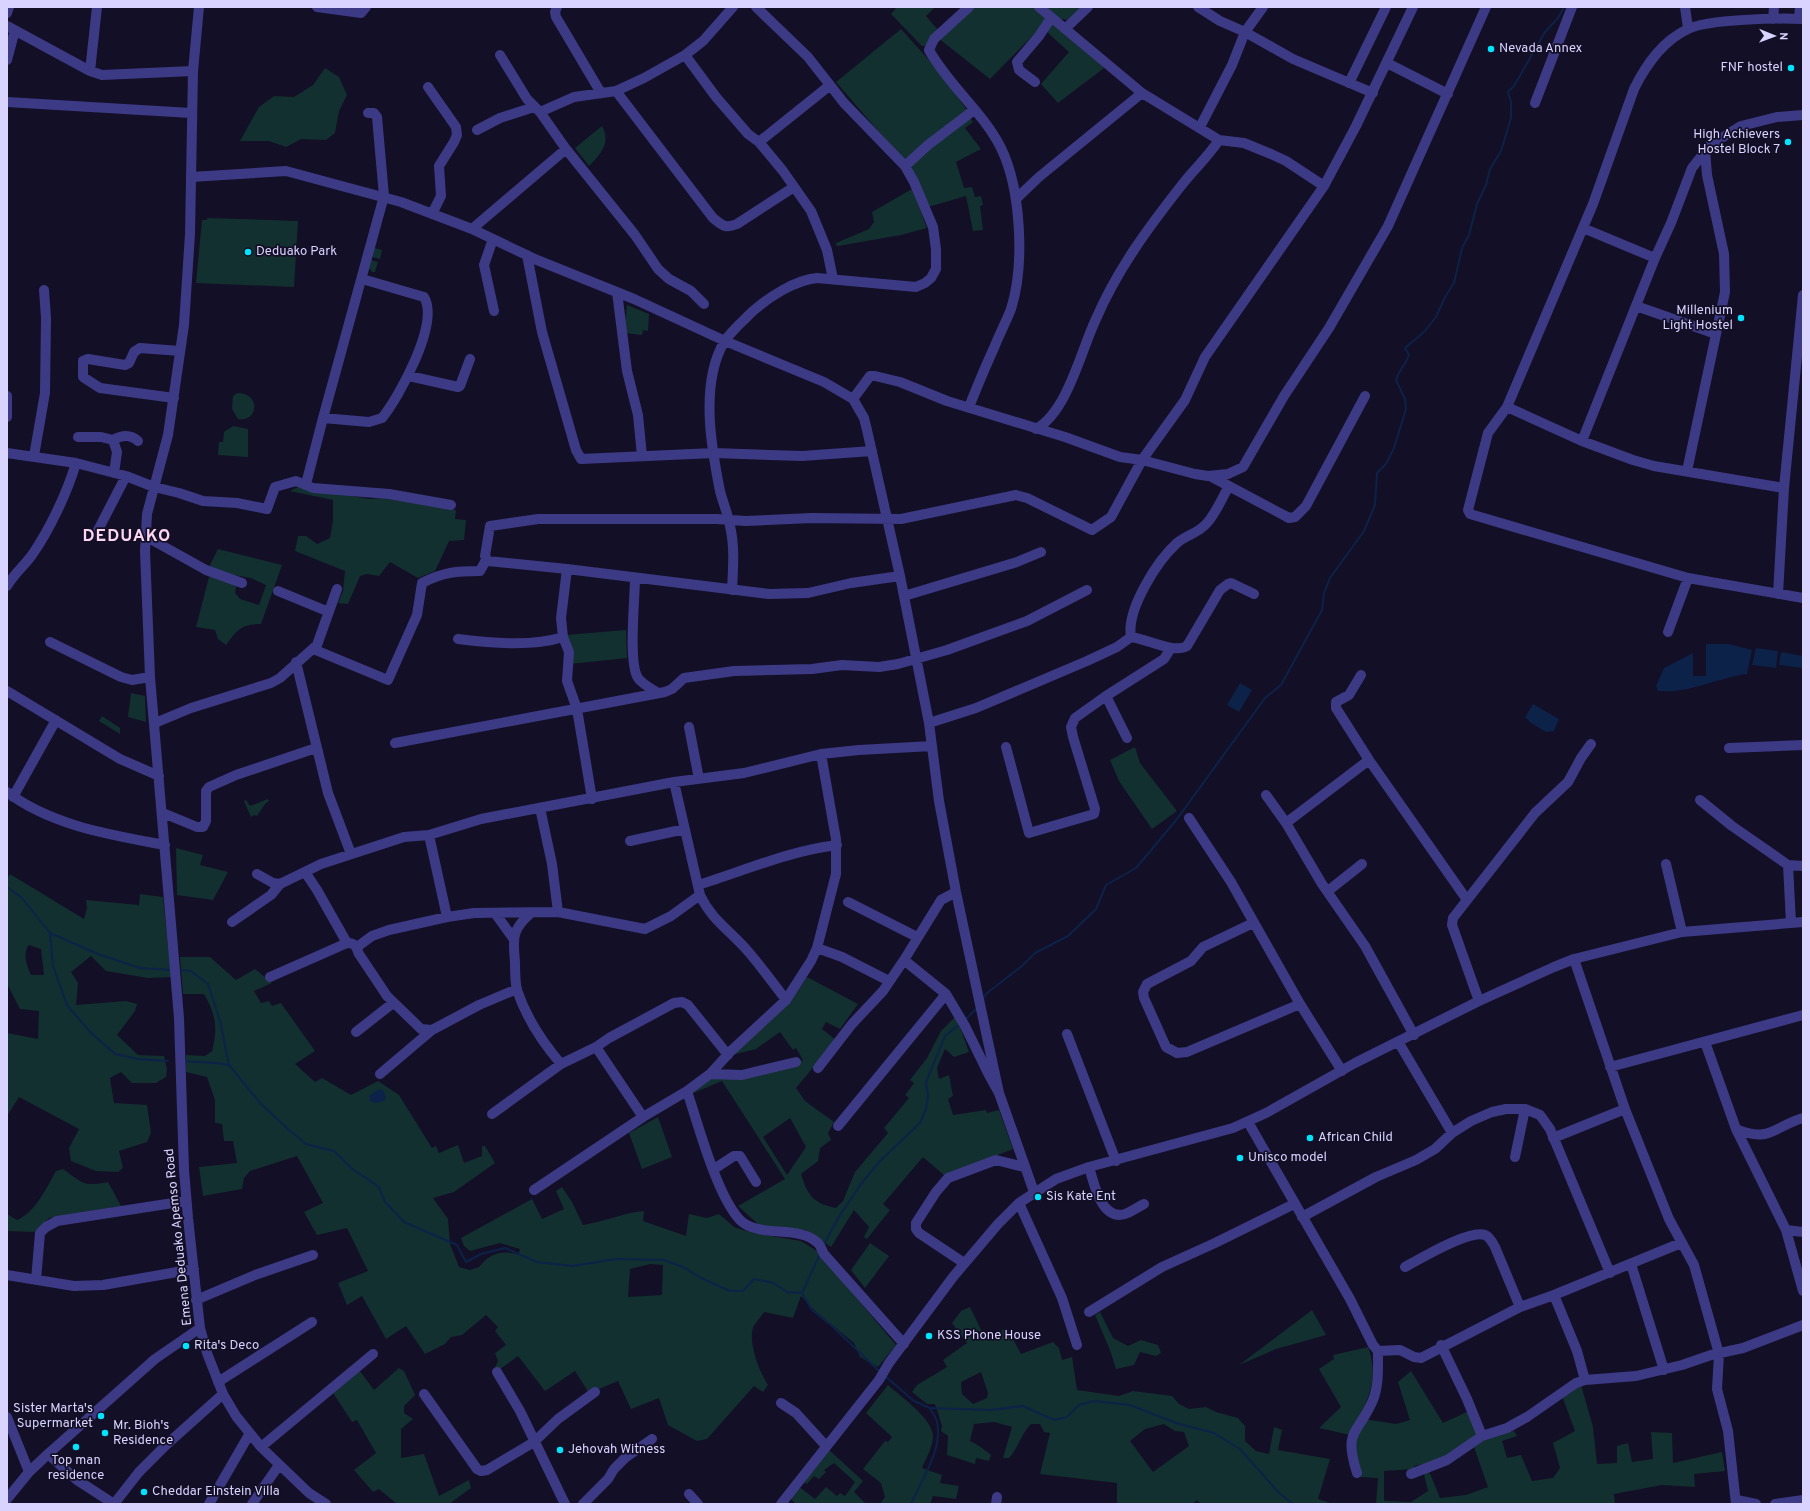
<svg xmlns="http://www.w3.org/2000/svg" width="1810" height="1511" viewBox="0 0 1810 1511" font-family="Overpass,sans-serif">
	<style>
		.green { fill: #12302f; fill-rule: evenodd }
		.water { fill: #0c2248 }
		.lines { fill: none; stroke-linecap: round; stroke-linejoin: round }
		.stream { stroke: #0c2248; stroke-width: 2 }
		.minor { stroke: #3d3a85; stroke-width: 10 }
		.poi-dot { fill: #00e5ff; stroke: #130f26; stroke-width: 1.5 }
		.labels { text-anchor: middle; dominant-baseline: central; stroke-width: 3.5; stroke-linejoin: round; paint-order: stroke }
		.poi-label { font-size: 13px; fill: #d9d4ff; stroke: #130f26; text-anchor: start }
		.street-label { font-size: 13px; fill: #d9d4ff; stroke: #130f26 }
		.district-label { font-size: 17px; font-weight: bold; letter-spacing: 1px; fill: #ffd6f0; stroke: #130f26 }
	</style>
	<rect width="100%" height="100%" fill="#130f26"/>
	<path class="green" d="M897,7H935L926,16L938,30L928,46H922L891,14Z
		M973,7H1036L1048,20L990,79L938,38Z
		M1044,7H1083L1067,20L1057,18Z
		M1052,23L1066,30L1104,68L1058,103L1041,84L1069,52L1047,32Z
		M901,29L938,70L967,110L904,161L836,82Z
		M325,68L339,77L347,95L339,111L335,133L326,140L301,139L286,147L269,141H240L259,107L274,96L294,97L313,85Z
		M968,115L973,122L965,128L981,149L956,162L964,188L972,187L975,197L981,196L983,205L980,206L983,230L973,231L966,196L928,207L911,171L915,158Z
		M602,126C611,143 601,154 589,166L575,148Z
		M912,189L927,228L901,235L838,246L836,245V243L869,229L874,222L872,212Z
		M207,218L298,221L294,287L196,283L202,220H207Z
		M374,248L382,250L380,259L372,257Z
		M371,260L378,262L375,272H372L369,268Z
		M627,305L649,314L648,331L643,330L642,335L624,333Z
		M237,393C262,393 258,423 238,419L232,409L233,396Z
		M233,426L248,429V457L218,455L219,442H223L224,432Z
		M298,487L370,499L383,498L456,510L455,519L466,520L464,540L449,541L435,571L418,578L390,562L379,576L367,574L360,576L348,604L338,603L343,591L345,571L295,551L298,536H306L317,544L330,538L333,520V500L290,491Z
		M218,549L282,565L261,624C241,624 237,630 226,645L218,639L215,630L196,627L209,577L216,575L237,582L235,593L240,599L259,605L266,585L251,578L212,571L209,567Z
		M626,630L627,658L570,664L566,635Z
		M131,693L145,696L146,722L128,717Z
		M102,716L120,728V734L99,721Z
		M1135,747L1140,763L1177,811L1152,829L1119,781L1110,760Z
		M268,799L269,801L265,804L257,816L254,815L251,817L244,801L246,800L250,806Z
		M176,848L203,855L200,865L228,872L213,900L177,895Z
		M10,874L84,919L87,908L86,900L139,905L140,894L163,897L171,977L148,978L106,971L91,956L71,972L78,983L76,1005L126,1001L137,1004L135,1011L117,1035L138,1055L164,1056L167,1069L166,1077L156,1083H132L121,1072L110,1078L114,1103L147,1105L151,1133L147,1142L119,1151L123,1168L118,1172L96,1171L71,1161L69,1148L79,1129L19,1097L7,1116V1033L38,1039L39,1011L20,1009L7,984V879ZM29,945L41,949L44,975H31C27,966 22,953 29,945Z
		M180,957H210L236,980L255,969L272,983L254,991L261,1003L269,1001L272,1006L281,1003L315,1051L295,1064L315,1082L322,1078L351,1095L378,1081L399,1095L432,1148L436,1146L439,1153L458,1145L464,1163L482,1156V1146H485L495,1163L454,1192L433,1198L448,1219L450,1244L459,1267L470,1270L479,1267C489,1254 502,1249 518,1255L520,1249L500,1243L470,1251L464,1246L461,1238L532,1199L542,1219L564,1209L556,1191L562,1187L572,1202L583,1225C604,1222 622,1213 644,1211L643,1221L686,1236L689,1214L707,1218L719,1214L734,1227L753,1233L801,1241L817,1251L896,1345L878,1367L860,1357L854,1343L815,1311L801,1296L793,1318L764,1312C761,1317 755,1323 753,1328C748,1343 760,1373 768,1385L763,1392L754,1386L707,1439L697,1441L668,1425L659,1398L631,1409L618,1381L589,1393L575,1371L545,1391L518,1356L499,1370L495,1367L498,1361L495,1353L506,1345L495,1331L498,1327L486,1315L462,1335L451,1337L445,1344L425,1354L406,1326L386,1339L362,1296L347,1305L338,1283L368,1271L347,1228L317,1235L304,1212L323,1203L297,1156L250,1171L244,1178L242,1189L203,1196L199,1167L237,1163L233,1141H224L222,1124L215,1123V1100L207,1077L186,1072V1055L205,1056L212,1051C218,1028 216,1015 204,994H183ZM650,1264L663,1265L662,1295L628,1297L630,1269Z
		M807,977L858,1004L840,1029L826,1022L822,1029L836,1040L796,1088L805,1101L834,1122L828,1133L831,1140L820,1148L818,1161L801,1174C808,1196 813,1203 836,1208L843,1201L855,1172L888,1133L884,1128L909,1098L905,1095L914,1083L910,1080L927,1058L941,1031L956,1016L969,1052L954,1057L945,1049L937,1068L939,1079L949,1075L953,1096L948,1099L953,1115L986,1110L987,1113L999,1110L1013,1149L945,1176L923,1157L883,1204L890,1210L867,1239L864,1237L869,1227L854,1210L831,1247L806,1230L759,1225L738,1206L785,1179L722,1081L691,1094L712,1076L793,1067L803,1060L796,1048L793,1050L780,1032L756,1049L732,1055L790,1002ZM790,1118L806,1147L787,1175L763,1137Z
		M658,1117L672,1157L642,1169L629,1133Z
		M63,1169C83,1183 82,1187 108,1182L121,1206L49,1218L34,1232L7,1231V1214L17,1220C35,1213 47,1187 56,1171Z
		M870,1243L889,1256L865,1288L851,1270Z
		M970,1307L985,1338L1007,1328L1021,1354L1053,1342L1059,1348L1062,1360L1072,1357L1077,1390L1119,1396L1133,1391L1172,1396L1179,1404L1189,1409L1206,1407L1216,1412L1238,1418L1245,1426V1441L1256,1451L1269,1454L1274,1427L1282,1430L1278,1450L1330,1459L1318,1499L1333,1504H1201L1197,1500L1192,1504H1117V1483L1040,1474L1050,1433L1044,1432L1040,1424H1031C1021,1434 1019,1447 1009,1458H1003L1012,1427L994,1422L974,1424L970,1441C977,1444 985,1450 991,1455L989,1461L976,1458L975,1464L947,1455L948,1436L941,1431L942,1426L935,1404H927L912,1392L917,1385L947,1367L943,1360L967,1343L952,1323L961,1311ZM981,1372L988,1393L987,1398L973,1404L962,1394L961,1382ZM1164,1424L1175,1431L1184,1432L1189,1446L1153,1472L1130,1441L1145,1429Z
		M1312,1310L1326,1335L1276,1349L1239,1365Z
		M1100,1312L1113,1338L1128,1346L1141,1340L1158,1345L1161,1353L1156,1356L1140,1352L1134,1365L1116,1369L1110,1350L1095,1315Z
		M1368,1347C1381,1381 1365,1405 1350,1435L1319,1428L1341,1407L1319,1369L1334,1359L1333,1355Z
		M399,1368L404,1371L415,1395L404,1406V1413L413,1419L401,1429V1458L424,1454L439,1496L469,1480L471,1488L449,1504H397L379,1489L373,1492L354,1470L376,1453L357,1420L352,1422L333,1393L359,1370L374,1390Z
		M1411,1371L1443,1423L1469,1411L1479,1434L1454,1453L1425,1466L1423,1464L1414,1466V1469L1384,1471V1501L1411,1502L1428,1491L1424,1474L1429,1471L1440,1498L1466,1495L1488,1487L1474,1447L1492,1435L1514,1431L1517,1436L1502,1441L1507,1458L1521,1455L1532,1481L1553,1478L1560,1468L1553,1443L1575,1431L1562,1396L1581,1385L1593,1427L1597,1464L1617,1463V1446L1628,1443L1632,1462L1653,1459L1651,1432L1672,1433L1673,1463L1722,1452L1725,1471L1694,1474L1695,1487L1662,1485L1614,1494L1615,1504H1376L1378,1478L1358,1477L1354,1448L1364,1419L1396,1424L1410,1420L1398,1382Z
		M888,1385C900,1396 933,1419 933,1436C933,1447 926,1458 922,1468L942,1475L940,1483L959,1486L956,1499L933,1496L930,1504H880L885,1497L881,1483L863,1469L885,1441L888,1442L892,1437L866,1413Z
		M828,1449L863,1481L854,1492L866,1504H796L789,1497L798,1486L815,1499L826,1487L837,1496L840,1493L845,1496L855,1482L834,1463L824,1470L826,1472L819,1479L814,1476L807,1484L801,1481Z"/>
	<path class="water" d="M1706,644H1728L1752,650L1747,674C1717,678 1689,694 1658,691L1656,686L1664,668L1693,653V676H1706Z
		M1756,648L1778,651L1776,668L1752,665Z
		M1781,652L1803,656V668L1779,665Z
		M1240,683L1252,690L1239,712L1227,705Z
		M1533,704L1559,719L1554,731L1546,732L1531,723L1525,717Z
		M379,1089L383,1090L386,1096L385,1101L375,1103L370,1101L369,1096Z"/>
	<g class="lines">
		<path class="stream" d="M7,887L22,898L50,933L53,966L67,1005L91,1033L115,1054L138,1059L168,1061
			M50,933L98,954L140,968L171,970
			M181,970L191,971L208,984L220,1021L229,1065
			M982,1000L987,993L1022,966L1035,953L1068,936L1096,909L1106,885L1136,868L1177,819L1265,698L1281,685L1322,610L1324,593L1330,578L1364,531L1375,505L1377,473L1386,464L1394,448L1406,409L1405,399L1396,380C1399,370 1406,364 1409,355L1405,348L1424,332L1436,317L1445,297L1454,283L1462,248L1469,235L1477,204L1486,185L1490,169L1501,151L1511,118V102L1508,92L1514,86L1545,32L1558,18L1564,7
			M965,1020L978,1007
			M183,1061L216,1063L229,1065L260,1103L288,1129L306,1144L334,1151L351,1168L379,1187L385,1202L404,1222L457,1245L466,1262L481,1254L505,1248L537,1262L573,1266L616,1259L664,1260L683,1267L701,1278L730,1291H743L754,1279L774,1283L787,1292L802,1293L812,1310L831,1325L880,1372
			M823,1246L840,1215L861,1184L880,1161L920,1123L926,1109L928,1096L926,1082L945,1036L960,1024
			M802,1293L820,1254
			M885,1376L914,1401L930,1408L991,1410L1023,1406L1054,1420L1067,1417L1079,1405L1094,1401L1130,1405L1176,1423L1214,1433L1240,1449L1279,1493L1293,1504
			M911,1504C921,1480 943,1450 937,1422C936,1418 933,1413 930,1409"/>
		<path class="minor" d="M199,7L193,71L190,234L184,325L168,435L147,514L145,551L150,677L179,1018L184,1170L188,1218L200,1328L207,1353L223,1394L236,1416L261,1447L309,1493L326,1504
			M317,7L361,13L366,7
			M557,7L555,12L556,17L601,93
			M969,7L934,39L929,50C949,86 983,112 1001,148C1021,189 1025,265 1011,309C1006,322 999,335 994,348C985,367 977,387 969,407
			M1039,7L1142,93L1219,140L1244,143L1271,154L1286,161L1324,186
			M1198,7L1220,21L1245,32L1293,59L1373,93
			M1685,7L1688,28
			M7,13L9,7
			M1773,19L1774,7
			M1799,19L1800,7
			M1803,19C1780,18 1708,19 1688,29C1662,41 1646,65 1634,89L1593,204L1507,407L1488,433L1468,510L1470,514L1688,578L1803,598
			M7,26L90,71L102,75L193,71
			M1066,28L1088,7
			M500,55L527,99L540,112L566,149L635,235L658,269L669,279L691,291L704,304
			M685,55L716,97L748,134L759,142L783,171L811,211L827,250L833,279
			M7,60L15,30
			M1387,63L1448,94
			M90,71L97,7
			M1035,82L1019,70L1017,62L1039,36L1051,18
			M1349,83L1386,7
			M428,87L456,127L457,135L454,142L439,166L441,196L432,214
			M616,91L713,218C722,225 725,229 737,224L794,187
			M7,102L191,113
			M1535,103L1572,7
			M540,112L574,97L616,91L644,78L685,55L703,41L733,7
			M1200,127L1232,65L1245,32L1263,7
			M477,130L500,118L534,107
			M759,142L829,86
			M905,166L928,145L974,110
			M191,177L286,171L401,202L472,229L537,260L634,299L725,341L824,382L853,399L864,418L867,430L900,576L929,723L939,801L956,892L999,1093
			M1016,199L1039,177L1142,93
			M1583,228L1655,258
			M472,229L566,149
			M493,239L484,265L494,311
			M527,255L542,332L576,450L581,459L714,453L802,456L872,451
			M617,292L627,371L638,415L642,456
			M1636,306L1716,334
			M409,376L458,387L460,386L470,359
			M7,396V417
			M174,398L100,388L83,377V361L88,359L125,365L129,363L134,352L140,348L180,351
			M853,399L870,376H875L900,382L947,401L1065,437L1120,457L1142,460L1195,474L1208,476L1228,474L1243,467L1284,396L1329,328L1388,226L1486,7
			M1507,407L1582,441L1633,460L1654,466L1784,488
			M323,418L369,422L382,418C399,397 440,323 424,297L362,279
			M1036,429C1068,411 1081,350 1096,319C1117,270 1148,228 1181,186C1193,170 1208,157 1219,140
			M78,437H101L113,440L117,452L114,473
			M113,440C122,435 130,434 138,441
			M1582,441L1655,258L1671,223L1692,168L1710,145L1741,126L1777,117L1803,115
			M7,453L76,463L126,476L154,487L179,493L203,501L237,503L267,509L275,487L296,481L313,488L389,494L451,505
			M34,456L45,393L46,318L44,290
			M1687,471L1725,292L1724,254L1707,175L1705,150
			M1210,476L1289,518L1295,517L1306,506L1365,396
			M306,484L323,418L384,196L377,117L374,113H368
			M96,534L126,476
			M145,536L206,570L242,583
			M567,569L561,618L563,637L569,652L567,681L577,709L592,799
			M900,576L851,583L808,593L769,594L567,569L488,561L485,556L490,526L538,519H717L746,521L812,518L901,519L1016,495L1027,498L1092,530L1111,517L1142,460L1185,400L1205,357L1324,186L1356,126L1413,7
			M635,578C635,598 628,663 638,678C642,684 652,689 658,693
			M7,586C14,574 24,566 32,555C50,529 67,493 76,463
			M732,590C733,569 735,547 730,526C728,514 723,503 720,491C711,446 700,384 724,342C731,331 744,320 753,311C769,297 795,280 817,278L916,287L925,283L931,278L936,269V249L933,227L914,182L905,166L844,103L808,57L756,7
			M278,591L329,612
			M1778,594L1784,488L1803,295
			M904,596L1017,562L1041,552
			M1668,632L1688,578
			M1131,637C1126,610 1157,561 1177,543C1186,535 1199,533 1207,523C1216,513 1222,498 1229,486
			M458,639C490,643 532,647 563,637
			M50,642L121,677L132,680L150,677
			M313,649L388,680L417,615L422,583C443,572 457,571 480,571L486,560
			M296,662L328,793L351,854
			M1361,675L1349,695L1336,702V708L1369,760L1467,900
			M7,691L120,759L159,776
			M155,723L191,708L271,683L280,678L317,645L337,589
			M929,723L976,708L1087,661L1117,647L1131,637C1147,639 1174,654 1187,646L1220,590L1228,584L1231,583L1254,594
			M689,727L699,779
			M1127,738L1106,696L1164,659L1171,648
			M395,743L665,692L672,689L684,678L734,671L812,669L842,665L879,667L898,664L947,650L1027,621L1087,590
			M1006,747L1029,833L1094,814L1095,809L1073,737L1071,727L1075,718L1106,696
			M1729,748L1803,745
			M674,782L700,895C711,919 729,930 746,949C760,965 773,983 786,1000
			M7,792C52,826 112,835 165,845
			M1266,795L1286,823L1322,884L1365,946L1414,1035
			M13,797L56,720
			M1700,800L1732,826L1788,865L1791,923
			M540,808L552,864L558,912
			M163,813L197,827H203L206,821V791L209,787L236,775L316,748
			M1189,818L1231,882L1300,1004L1342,1071
			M1286,823L1369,760
			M429,835L447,917
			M630,841L685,829
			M1666,864L1682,932
			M1788,865L1803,866
			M305,872L317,890L347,943
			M257,874L273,883L280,884L321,864L404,837L429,835L481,819L674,782L744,773L821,754L859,750L932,746
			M698,885C744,871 788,851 837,845
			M1328,891L1362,864
			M848,902L917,937
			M495,913L513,938
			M531,913C511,930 513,939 515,962C515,971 515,982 517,990C526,1017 543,1043 561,1064
			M232,922L271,895L280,884
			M1253,923L1203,947L1191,961L1147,984L1143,992L1144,998L1166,1047L1177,1053L1187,1052L1300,1004
			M357,947L372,936L389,930L447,917L474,913L558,912L645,929L671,916L700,895
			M817,948L842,957L889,981
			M1574,959L1625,1109L1669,1219L1694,1265L1719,1354L1717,1389L1728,1431L1736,1504
			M904,960L946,994L965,1026L989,1075L999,1093L1034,1192
			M270,977L347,943C356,943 356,947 359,954L387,996L421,1029L432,1030L479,1005L517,989
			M1479,1001L1452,925L1453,918L1535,813L1568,782L1581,758L1591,744
			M356,1032L393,1003
			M1067,1034L1116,1161
			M1705,1042L1736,1129L1786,1230L1803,1291
			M1399,1043L1452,1133
			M596,1047L609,1038L674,1003L682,1002L688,1005L728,1055
			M1610,1067L1803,1015
			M818,1068L852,1024L883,991L904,960L941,900L956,892
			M380,1074L432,1030
			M710,1074L742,1075L796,1062
			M687,1091C698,1124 717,1196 740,1220C760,1239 798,1224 818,1243C821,1246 822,1251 824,1254L904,1344
			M492,1114L561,1064L596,1047L643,1117
			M1248,1122L1350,1299L1373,1345L1378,1351
			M838,1126L946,994
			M1736,1129C1770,1143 1773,1127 1803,1118
			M1553,1138L1625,1109
			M1515,1157L1525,1109
			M1089,1167C1094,1183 1101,1221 1125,1214C1131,1212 1138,1207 1144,1204
			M714,1169L734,1156H740L756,1182
			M534,1190L643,1117L687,1091L710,1074L731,1051L786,1000L811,961L817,948L836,874V839L821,754
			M1019,1203L1062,1298L1077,1345
			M1302,1217L1376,1177L1416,1160L1435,1149L1452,1133L1471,1121L1492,1112L1506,1109H1525L1540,1115L1550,1129L1610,1273
			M1786,1230L1803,1232
			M964,1263L919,1233L916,1229V1223L936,1192L948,1178L996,1160L1024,1167
			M1631,1264L1664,1370
			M1405,1267C1420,1259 1469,1229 1485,1235C1490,1237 1492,1242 1495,1247L1520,1307
			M7,1275L74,1286L103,1285L194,1269
			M36,1280L40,1233L46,1227L57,1221L186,1201
			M1554,1295L1577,1351L1585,1380
			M196,1300L255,1275L313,1255
			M1089,1312L1162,1267L1215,1243L1294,1204
			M1441,1345L1467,1399L1482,1436
			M497,1372L520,1411L565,1504
			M218,1382L312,1322
			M424,1394L477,1469L481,1471L487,1470L534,1442L558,1419L595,1392
			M781,1403L796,1413L826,1446
			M7,1417L29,1472
			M261,1447L373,1354
			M48,1454L77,1480L114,1504
			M1357,1473C1343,1429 1358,1435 1373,1400C1379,1385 1378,1367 1378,1351L1400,1350L1414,1357L1421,1358L1520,1307L1554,1295L1681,1243
			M1411,1474L1447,1460L1482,1436L1507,1428L1527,1417L1576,1383L1585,1380L1636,1376L1682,1365L1711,1355L1743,1348L1803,1325
			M689,1494L698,1504
			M7,1499L29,1472L48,1454L155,1359L200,1328
			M1737,1500L1756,1504
			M114,1504L139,1472L166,1445L223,1394
			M209,1504L250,1433
			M252,1504L279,1465
			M583,1504L608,1479L614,1469L625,1458L652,1439
			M781,1504L879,1380L889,1363L953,1277L998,1224L1019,1203L1056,1179L1089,1167L1233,1128L1266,1113L1355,1063L1479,1001L1554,967L1574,959L1682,932L1803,922
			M996,1504L997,1497
			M1775,1504L1803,1500"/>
	</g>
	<g class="poi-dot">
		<circle cx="1491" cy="49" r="4"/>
		<circle cx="1791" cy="68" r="4"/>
		<circle cx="1788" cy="142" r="4"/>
		<circle cx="248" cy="252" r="4"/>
		<circle cx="1741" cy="318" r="4"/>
		<circle cx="1310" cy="1138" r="4"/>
		<circle cx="1240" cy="1158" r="4"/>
		<circle cx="1038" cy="1197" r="4"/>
		<circle cx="929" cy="1336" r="4"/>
		<circle cx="186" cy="1346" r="4"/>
		<circle cx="101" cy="1416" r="4"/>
		<circle cx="105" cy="1433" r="4"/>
		<circle cx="76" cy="1447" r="4"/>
		<circle cx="560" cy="1450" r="4"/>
		<circle cx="144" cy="1492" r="4"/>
	</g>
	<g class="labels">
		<g class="poi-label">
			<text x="1499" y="49">Nevada Annex</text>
			<text x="1783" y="68" text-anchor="end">FNF hostel</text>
			<text x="1780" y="135" text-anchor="end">High Achievers<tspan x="1780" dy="15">Hostel Block 7</tspan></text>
			<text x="256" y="252">Deduako Park</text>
			<text x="1733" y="311" text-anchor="end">Millenium<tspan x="1733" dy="15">Light Hostel</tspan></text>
			<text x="1318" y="1138">African Child</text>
			<text x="1248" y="1158">Unisco model</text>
			<text x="1046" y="1197">Sis Kate Ent</text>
			<text x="937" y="1336">KSS Phone House</text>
			<text x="194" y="1346">Rita's Deco</text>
			<text x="93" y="1409" text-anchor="end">Sister Marta's<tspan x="93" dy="15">Supermarket</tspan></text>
			<text x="113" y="1426">Mr. Bioh's<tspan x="113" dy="15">Residence</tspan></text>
			<text x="568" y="1450">Jehovah Witness</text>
			<text x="76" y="1461" text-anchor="middle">Top man<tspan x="76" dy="15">residence</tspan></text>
			<text x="152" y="1492">Cheddar Einstein Villa</text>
		</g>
		<g class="street-label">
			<text transform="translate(179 1237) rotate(-96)">Emena Deduako Apemso Road</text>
		</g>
		<g class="district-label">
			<text x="127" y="537">DEDUAKO</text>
		</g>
	</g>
	<rect width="1810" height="1511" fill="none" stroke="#d9d4ff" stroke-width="16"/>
	<g transform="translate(1774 36) rotate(91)" stroke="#130f26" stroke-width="3" paint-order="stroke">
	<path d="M0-3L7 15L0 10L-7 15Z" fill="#d9d4ff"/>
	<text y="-6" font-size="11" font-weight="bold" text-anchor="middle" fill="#d9d4ff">N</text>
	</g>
</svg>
